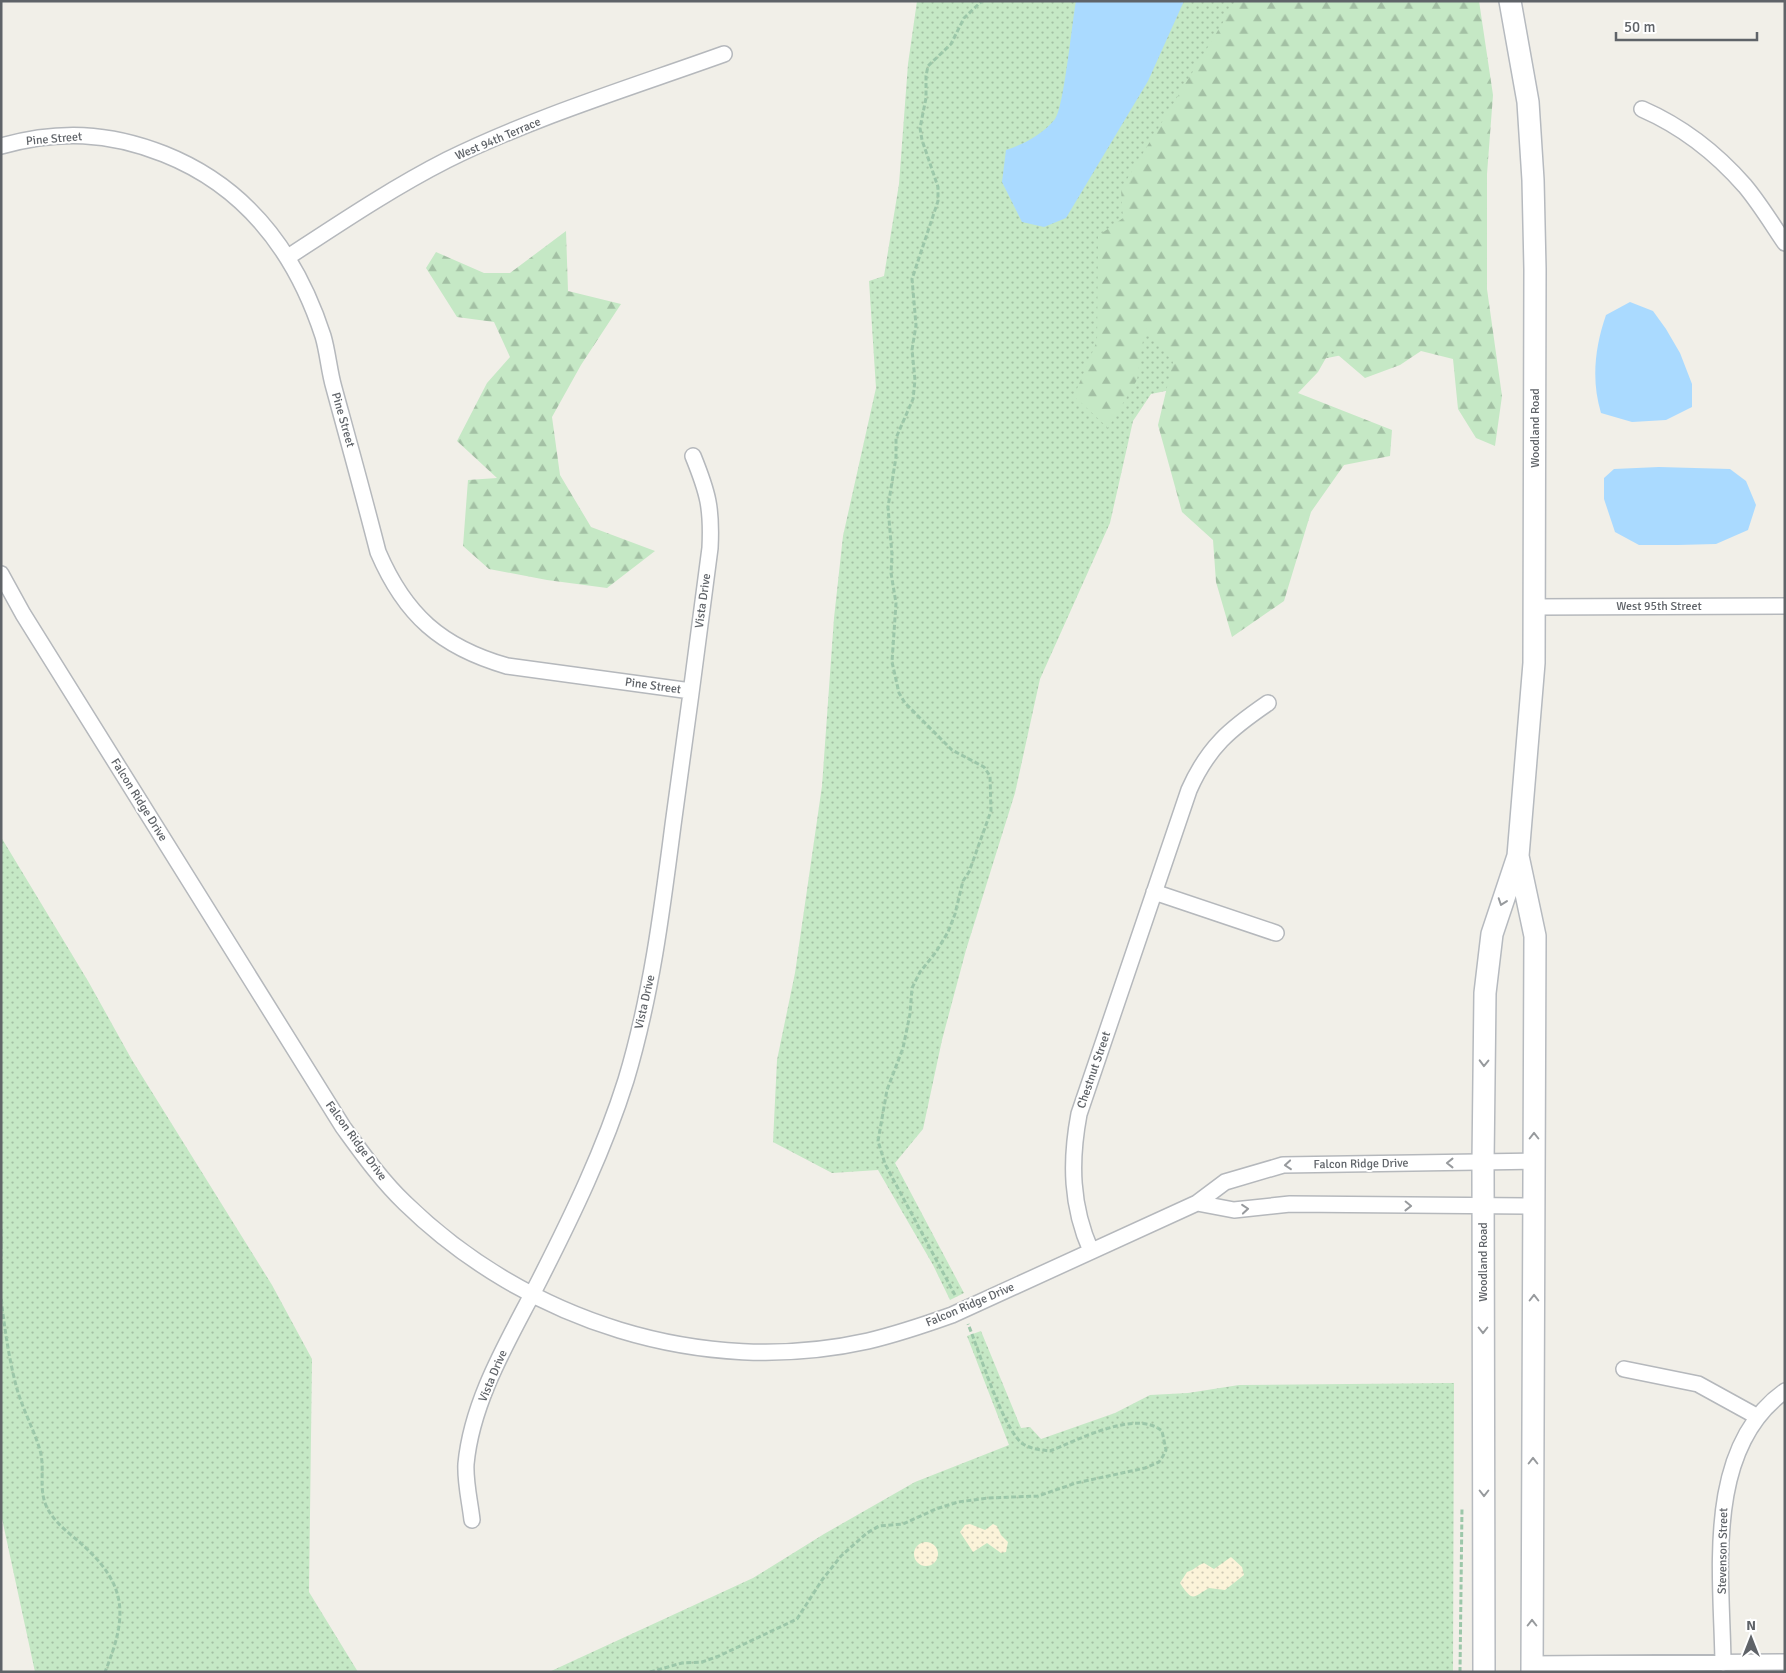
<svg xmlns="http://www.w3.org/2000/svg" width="1786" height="1673" viewBox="0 0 1786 1673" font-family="Signika,sans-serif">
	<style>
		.grass { fill: url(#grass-dots) }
		.forest { fill: url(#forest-firs) }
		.sand { fill: url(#sand-dots) }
		.water { fill: #aadaff }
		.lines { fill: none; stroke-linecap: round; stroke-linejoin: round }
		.street-casing { stroke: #b5b8bc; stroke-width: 18 }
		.secondary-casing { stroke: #b6babf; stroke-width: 24 }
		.path { stroke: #9cc7a9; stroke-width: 3; stroke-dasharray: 5 2.5; stroke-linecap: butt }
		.street { stroke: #fff; stroke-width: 15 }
		.secondary { stroke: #fff; stroke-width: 21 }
		.oneway { stroke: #979a9d }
		.labels { text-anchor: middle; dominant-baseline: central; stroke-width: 4; stroke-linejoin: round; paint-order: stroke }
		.street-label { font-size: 12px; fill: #5f6368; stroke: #fff }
	</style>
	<defs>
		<pattern id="grass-dots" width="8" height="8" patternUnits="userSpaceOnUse" patternTransform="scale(1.25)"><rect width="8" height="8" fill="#c5e8c5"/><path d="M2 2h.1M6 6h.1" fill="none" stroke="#a3c0a4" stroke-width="1.8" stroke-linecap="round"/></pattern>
		<pattern id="forest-firs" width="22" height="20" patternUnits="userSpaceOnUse" patternTransform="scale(1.25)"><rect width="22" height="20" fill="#c5e8c5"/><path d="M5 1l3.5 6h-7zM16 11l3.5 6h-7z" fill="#a3c0a4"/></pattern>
		<pattern id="sand-dots" width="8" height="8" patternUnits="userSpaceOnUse" patternTransform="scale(1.25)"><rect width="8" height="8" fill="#fbf3d9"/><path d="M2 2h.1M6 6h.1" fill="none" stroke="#cec8b4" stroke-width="1.8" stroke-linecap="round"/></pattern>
	</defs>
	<rect width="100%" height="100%" fill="#f1efe8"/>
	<path class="grass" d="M917,1H1446L1469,329L1151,394L1133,421L1110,523L1040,679L1015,793L966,950L942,1040L923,1129L895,1163L964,1293L950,1300L933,1265L878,1170L832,1173L773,1142L777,1060L795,973L822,786L834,618L843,536L876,388L869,281L884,276L899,184L908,64Z
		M1,837L88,981L132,1060L272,1285L312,1359L309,1592L358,1672H35L1,1514Z
		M981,1331L1021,1428L1030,1427L1041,1439L1115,1413L1150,1395L1188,1393L1239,1385L1454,1383L1453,1672H549L753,1578L824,1534L915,1482L1009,1445L967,1336Z"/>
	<path class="forest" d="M1236,1H1479L1493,95L1487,174V289L1502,396L1495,446L1476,438L1458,409L1453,359L1421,351L1400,365L1365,378L1331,349L1318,372L1298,393L1392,430L1390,456L1344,465L1311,512L1284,601L1232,637L1216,582L1213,540L1182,512L1158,425L1173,362L1145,327L1137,380L1108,428L1074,396L1097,341L1098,236L1123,218L1121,189Z
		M566,231L568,291L621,304L581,365L552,417L560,475L591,527L655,551L607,588L547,580L489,569L463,546L468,480L497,478L457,441L487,383L510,357L494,322L457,317L426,268L436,252L484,273H510Z"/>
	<path class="sand" d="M970,1524L985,1530L993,1524L997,1526L1001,1535L1008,1542L1006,1552L1001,1553L987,1543L973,1552L960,1532L965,1525Z
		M914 1554a12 12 0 1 1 24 0a12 12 0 1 1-24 0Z
		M1231,1557L1242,1567L1244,1575L1225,1590L1209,1588C1193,1597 1193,1603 1180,1583L1187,1572C1195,1570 1197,1565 1204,1563L1214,1569Z"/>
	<path class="water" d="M1076,1H1184L1148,81L1066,218L1044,227L1022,222L1002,182L1006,150C1024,144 1042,135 1055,119C1064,108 1072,22 1076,1Z
		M1630,302L1653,311L1666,329L1680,353L1692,384V407L1666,420L1632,422L1601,413C1591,380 1595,347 1606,315Z
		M1659,467L1730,469L1746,481L1756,505L1748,530L1716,544L1678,545H1639L1615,532L1604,499V478L1614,469Z"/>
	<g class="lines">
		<defs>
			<path id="street" d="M1642,109C1681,126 1717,154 1745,186C1760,204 1772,224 1785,243
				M1,146C59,130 108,132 164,154C247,187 296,253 323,336C328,353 329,371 334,388C349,443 364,497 378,552C405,615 441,647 507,666L691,691
				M288,257C340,223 392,188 447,160C534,117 632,87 724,54
				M1,574L23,614L343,1127C362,1153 381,1180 405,1203C526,1321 702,1378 868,1341C897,1334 924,1325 952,1315L1197,1203L1225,1182L1283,1165L1534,1161
				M1534,607L1785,606
				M1154,892L1276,933
				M1197,1203L1234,1210L1290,1204L1534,1206
				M1091,1251C1071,1206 1070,1162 1079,1114L1189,790C1208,747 1230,729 1268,703
				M1624,1369L1698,1384L1758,1417
				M472,1520C470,1502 465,1482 466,1464C472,1399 510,1338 539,1281C572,1216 604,1150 626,1080C651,997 662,911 673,825C686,733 698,640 710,548C712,508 708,493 693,456
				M1723,1663C1722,1576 1703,1449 1785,1391
				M1532,1664L1785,1662"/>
			<path id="secondary" d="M1518,856L1535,936L1532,1672
				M1484,1672L1483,1163L1485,993L1492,934L1518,856L1534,663L1535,269L1533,180L1528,102L1510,1"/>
		</defs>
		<use href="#street" class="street-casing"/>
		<use href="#secondary" class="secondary-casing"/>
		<path class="path" d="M1,1229V1261
			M955,1295L885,1164L878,1141L887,1090L903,1048L910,1014L912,988L920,972L936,952L948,932L955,914L963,881L969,872L991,811L990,776L984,767L952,750L905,703L899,693L892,662L896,603L891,573L892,555L888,507L896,457V438L913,399L915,380L912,350L916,325L912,279L938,201V187L922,140L920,128L926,98V76L928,66L951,44L964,18L982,1
			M1,1299C5,1330 9,1360 17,1389C23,1410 34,1430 40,1450C45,1468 39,1486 45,1503C51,1519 65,1530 77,1540C127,1583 129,1613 105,1672
			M650,1672L682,1663L702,1662L719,1656L797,1619L822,1580L841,1556L867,1533L879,1526L903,1524L936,1509L958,1502L988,1498L1038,1496L1076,1483L1145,1468L1159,1462L1163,1456L1166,1450L1162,1431C1136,1409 1078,1440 1050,1451C1041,1450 1031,1449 1023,1444C1003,1430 979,1350 968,1324
			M1460,1672L1462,1507"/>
		<use href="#street" class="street"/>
		<use href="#secondary" class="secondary"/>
	</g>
	<defs><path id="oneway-chevron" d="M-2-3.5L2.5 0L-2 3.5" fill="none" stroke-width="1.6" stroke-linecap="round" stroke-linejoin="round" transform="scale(1.25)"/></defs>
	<g class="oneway">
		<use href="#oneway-chevron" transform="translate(1502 902) rotate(109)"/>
		<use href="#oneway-chevron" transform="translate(1484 1063) rotate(91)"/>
		<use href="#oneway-chevron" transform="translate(1534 1136) rotate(-90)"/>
		<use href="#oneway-chevron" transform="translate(1450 1163) rotate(180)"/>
		<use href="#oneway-chevron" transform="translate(1288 1165) rotate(175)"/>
		<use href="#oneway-chevron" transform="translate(1408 1206) rotate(1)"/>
		<use href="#oneway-chevron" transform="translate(1245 1209) rotate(-5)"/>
		<use href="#oneway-chevron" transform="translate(1534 1298) rotate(-90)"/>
		<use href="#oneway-chevron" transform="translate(1483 1330) rotate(90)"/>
		<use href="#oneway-chevron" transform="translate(1533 1461) rotate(-90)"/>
		<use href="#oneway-chevron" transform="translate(1484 1493) rotate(90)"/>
		<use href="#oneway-chevron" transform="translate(1532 1623) rotate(-90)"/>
	</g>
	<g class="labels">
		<g class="street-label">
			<text transform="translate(54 139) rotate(-5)">Pine Street</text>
			<text transform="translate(498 139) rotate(-23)">West 94th Terrace</text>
			<text transform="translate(343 420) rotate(74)">Pine Street</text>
			<text transform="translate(1535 428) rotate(-90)">Woodland Road</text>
			<text transform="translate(703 601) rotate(-82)">Vista Drive</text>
			<text x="1659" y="606">West 95th Street</text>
			<text transform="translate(653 686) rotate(8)">Pine Street</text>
			<text transform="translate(139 800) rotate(58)">Falcon Ridge Drive</text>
			<text transform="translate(645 1002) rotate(-77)">Vista Drive</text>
			<text transform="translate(1094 1070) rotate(-71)">Chestnut Street</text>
			<text transform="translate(356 1141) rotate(54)">Falcon Ridge Drive</text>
			<text transform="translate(1361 1164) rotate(-1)">Falcon Ridge Drive</text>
			<text transform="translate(1483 1262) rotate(-90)">Woodland Road</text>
			<text transform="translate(970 1305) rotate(-23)">Falcon Ridge Drive</text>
			<text transform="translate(493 1376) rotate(-67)">Vista Drive</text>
			<text transform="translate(1723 1551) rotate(-89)">Stevenson Street</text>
		</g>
	</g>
	<rect width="1786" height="1673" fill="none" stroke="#5f6368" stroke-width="5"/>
	<g transform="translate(1751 1638)" stroke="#ffffff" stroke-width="4" paint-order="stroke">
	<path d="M0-4L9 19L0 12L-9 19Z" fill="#5f6368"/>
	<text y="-8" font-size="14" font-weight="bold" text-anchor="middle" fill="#5f6368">N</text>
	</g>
	<path d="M1616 32v8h141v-8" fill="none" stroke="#5f6368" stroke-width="2.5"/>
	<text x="1624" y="32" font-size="15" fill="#5f6368" stroke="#ffffff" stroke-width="4" paint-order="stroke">50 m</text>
</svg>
